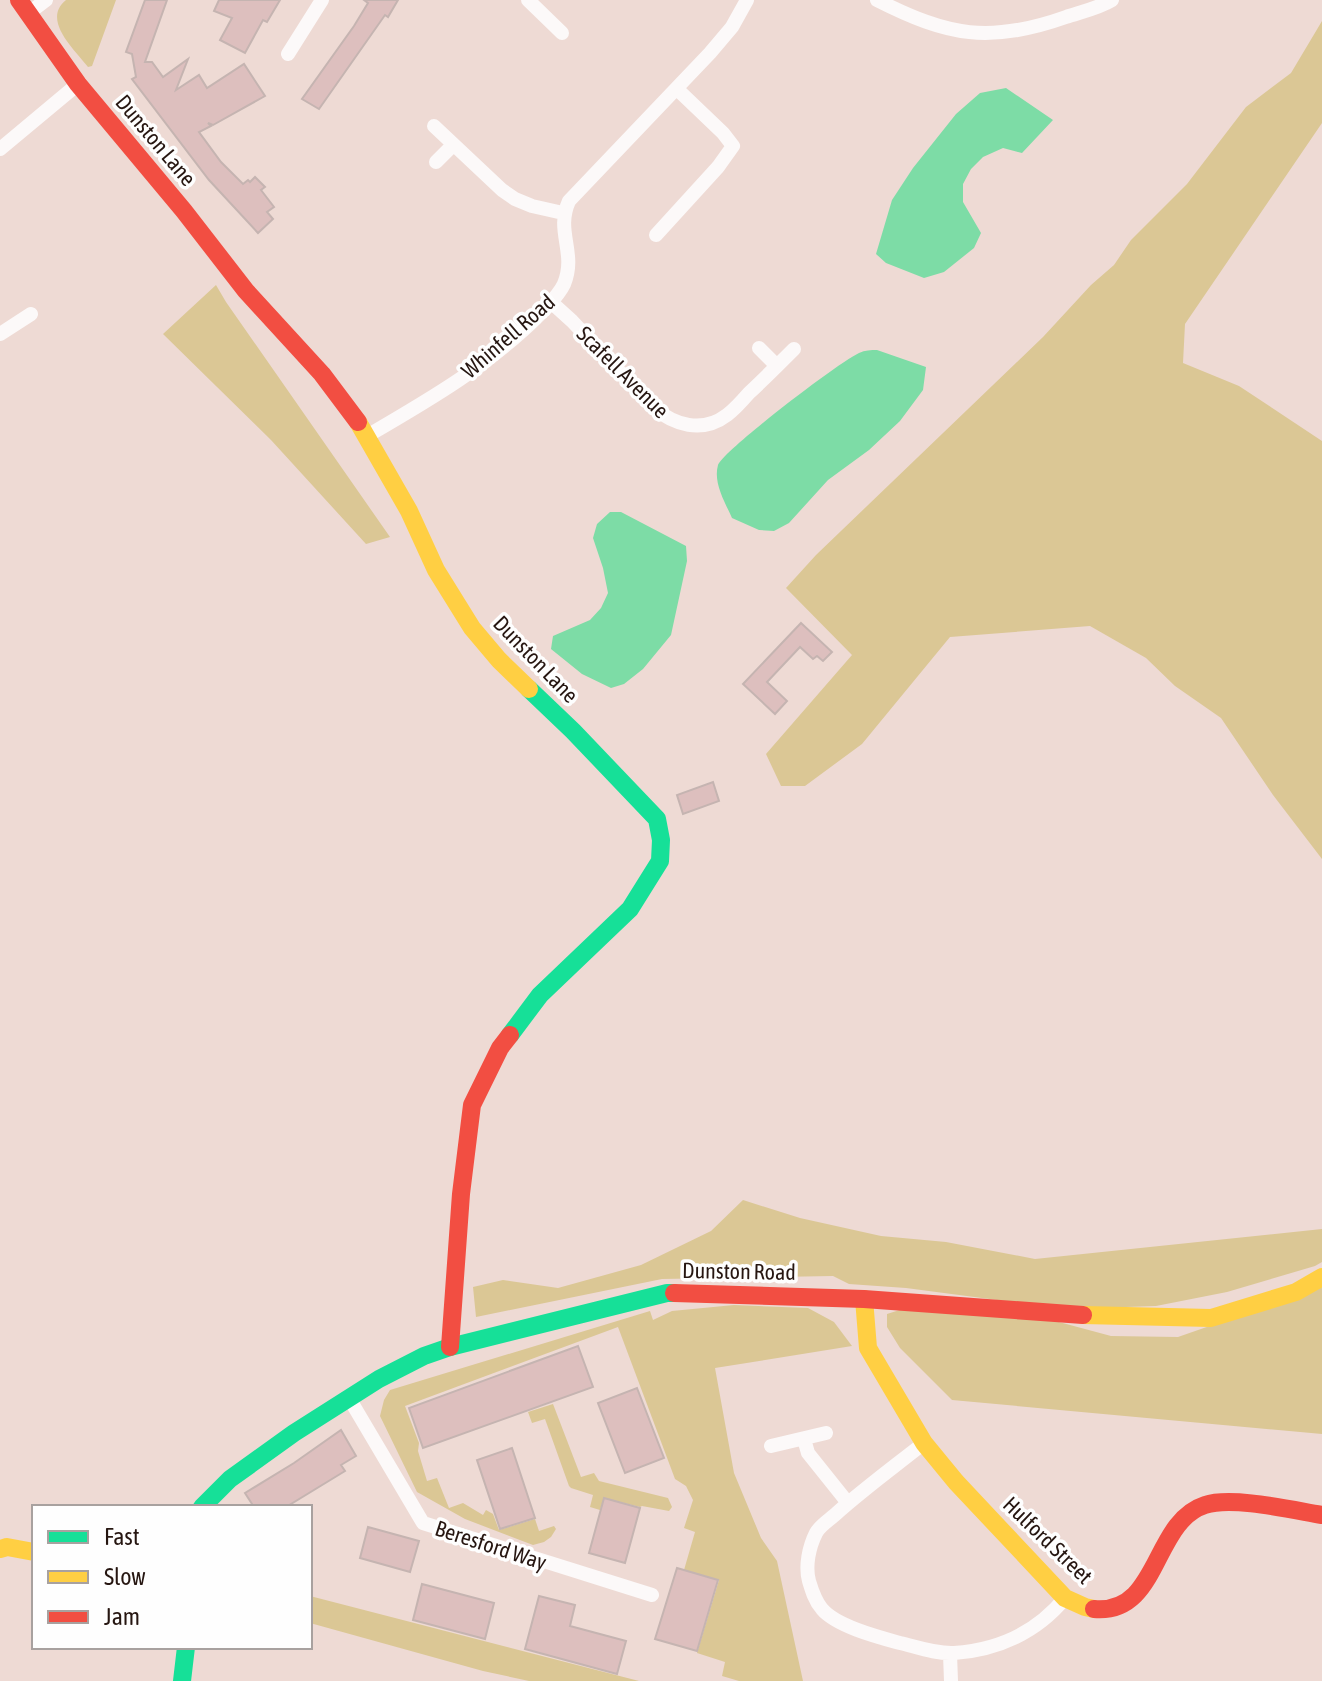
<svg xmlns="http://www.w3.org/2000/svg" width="1322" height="1681" viewBox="0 0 1322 1681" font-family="'Asap Condensed',sans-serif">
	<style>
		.green { fill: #dbc795 }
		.water { fill: #7ddca6 }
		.building { fill: #ddbfbe; stroke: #c5b4b1; stroke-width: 2 }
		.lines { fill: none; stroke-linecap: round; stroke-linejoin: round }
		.street { stroke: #fcf9f9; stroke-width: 14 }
		.fast { stroke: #16e098; stroke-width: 18 }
		.slow { stroke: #ffcf43; stroke-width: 18 }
		.jam { stroke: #f24e42; stroke-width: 18 }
		.labels { text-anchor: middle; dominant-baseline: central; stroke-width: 7; stroke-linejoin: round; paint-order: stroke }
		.street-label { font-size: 22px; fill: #261611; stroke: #fefefe }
	</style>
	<rect width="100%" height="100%" fill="#eedad4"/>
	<path class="green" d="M66,0H116L92,66L88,67C75,50 41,20 66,0Z
		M1322,21V123L1185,324L1183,363L1239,386L1322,441V859L1273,795L1221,718L1175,686L1146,658L1090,626L950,637L862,744L805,786H781L766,754L852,655L786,588L816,555L1043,337L1091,285L1114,265L1131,240L1187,184L1246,107L1291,73Z
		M216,285L226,302L390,537L366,544L271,440L163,334Z
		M743,1200L800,1218L881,1236L946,1242L1035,1259L1322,1229V1262L1315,1266L1227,1292L1156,1306L1066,1309L906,1288L849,1284L833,1276L662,1279L476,1317L473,1287L503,1280L558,1288L641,1265L711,1231Z
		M1322,1287V1434L952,1400L900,1348L887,1327V1314L906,1308L1044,1318L1111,1336L1178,1337Z
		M734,1305L808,1308L834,1322L852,1346L715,1368L734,1473L761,1538L777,1561L803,1681H739L722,1676L725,1662L697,1653L719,1580L684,1570L695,1532L684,1528L693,1500L686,1486L675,1479L618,1327L405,1406L419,1443L418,1451L427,1481L437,1478L449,1508L463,1503L483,1515L486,1510L493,1514L499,1530L535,1519L539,1531L554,1526L556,1529L551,1537L544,1542L533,1545L465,1519L417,1492L380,1416L384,1400L390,1390L650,1311L653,1320L672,1311Z
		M553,1404L581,1477L594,1473L599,1481L668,1498L672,1507L669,1511L642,1506L640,1507L604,1498L600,1510L590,1507L593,1495L571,1488L569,1486L545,1419L532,1423L528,1412Z
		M310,1596L639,1681H529L483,1671L310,1623Z"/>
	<path class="water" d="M1006,88L1053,120L1022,153L1003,148L983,157L971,169L963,184V202L981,233L974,248L944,272L924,278L886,263L876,254L892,200L913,168L956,114L980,93Z
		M877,350L926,367L923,390L900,421L869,450L828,480L789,523L774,531L759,530L732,518C725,502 713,483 718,465C724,450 839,362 859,353C865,350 871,350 877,350Z
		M610,512H621L686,546L687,561L671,635L643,669L624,684L611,688L582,674L551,649L553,636L590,620L601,608L608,593L603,568L593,538L597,524Z"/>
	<path class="building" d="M145,0H167L145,62H152L163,77L188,59L176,90L199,75L207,88L244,64L265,96L213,125L208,123L211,126L199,132L221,162L243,184L248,180L250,182L255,177L265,187L261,190L274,207L267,212L273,219L258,233L209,180L132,79L136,77L132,54L126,52Z
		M219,0H280L267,22L263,20L245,53L220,40L232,18L214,11Z
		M364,0H398L388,17L385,15L319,109L302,99L354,26L368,3Z
		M801,623L832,652L823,661L817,656L813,659L800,647L767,682L787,701L775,714L743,684Z
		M713,782L719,801L683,814L677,795Z
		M578,1346L593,1387L423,1448L409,1408Z
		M637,1388L664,1458L625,1473L598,1403Z
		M341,1430L356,1456L341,1465L345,1471L286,1507H254L245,1493L294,1463Z
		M512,1448L535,1518L500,1529L477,1460Z
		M604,1498L640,1508L625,1563L589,1553Z
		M368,1527L419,1541L410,1572L360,1558Z
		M677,1568L718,1580L697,1651L655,1639Z
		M422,1584L494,1603L485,1639L413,1620Z
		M539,1596L575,1605L570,1626L626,1641L617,1674L525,1649Z"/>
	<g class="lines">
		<path class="street" d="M528,0L562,33
			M877,0C948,36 990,44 1066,17C1081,12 1099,8 1112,0
			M29,13L46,0
			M288,54L322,0
			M434,126L502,190L515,199L532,206L563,213
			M0,149L78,84
			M436,162L453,145
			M656,235L718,167L733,146L723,133L677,89
			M551,302L572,321L653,407C674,425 702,434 727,415C735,409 742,401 749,393C764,379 779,364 794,349
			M0,334L31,314
			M759,348L777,366
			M367,436C429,400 491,364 541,313C549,304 559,295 564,284C577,252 555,232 569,201L710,53L732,27L747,0
			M349,1398L423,1523L652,1595
			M804,1439L808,1453L848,1503
			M924,1443C895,1466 865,1488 838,1512C831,1519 820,1525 816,1533C809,1547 805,1566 809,1581C812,1591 815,1601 822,1609C836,1626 878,1637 900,1643C917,1647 935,1654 954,1653C998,1650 1037,1632 1065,1598
			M771,1446L826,1433
			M950,1654L951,1681"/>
		<path class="fast" d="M510,1035L540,995L630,909L660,861L661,840L657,819L573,731L529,689
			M202,1507L230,1479L294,1433L379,1379L424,1356L450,1347L667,1293H674
			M182,1681L186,1647"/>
		<path class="slow" d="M358,422L409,511L436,570L472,628L499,660L529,689
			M864,1299L868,1348L924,1443L956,1482L1065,1598L1085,1607L1094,1609
			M1083,1315L1211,1318L1296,1292L1322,1277
			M0,1549L7,1547L34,1552"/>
		<path class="jam" d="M19,0L78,84L184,211L246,291L322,374L358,422
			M674,1293L864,1299L1083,1315
			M450,1347L461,1194L472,1105L500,1048L510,1035
			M1094,1609C1160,1615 1152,1522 1205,1505C1232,1496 1292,1510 1322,1515"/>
	</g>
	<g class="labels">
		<g class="street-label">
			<text transform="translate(156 140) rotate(50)">Dunston Lane</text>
			<text transform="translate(508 336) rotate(-41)">Whinfell Road</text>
			<text transform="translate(623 372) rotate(45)">Scafell Avenue</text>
			<text transform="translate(536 659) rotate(46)">Dunston Lane</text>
			<text transform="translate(739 1271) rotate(1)">Dunston Road</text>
			<text transform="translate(1048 1540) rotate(44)">Hulford Street</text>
			<text transform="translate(491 1545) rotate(18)">Beresford Way</text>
		</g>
	</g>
	<rect x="32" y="1505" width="280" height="144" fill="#fefefe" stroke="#a8a19f" stroke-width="2"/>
	<rect x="48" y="1531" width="40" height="12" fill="#16e098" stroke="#a8a19f" stroke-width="2"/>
	<text x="104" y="1545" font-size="24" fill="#261611">Fast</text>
	<rect x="48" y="1571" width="40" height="12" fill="#ffcf43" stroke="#a8a19f" stroke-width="2"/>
	<text x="104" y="1585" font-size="24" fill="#261611">Slow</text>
	<rect x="48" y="1611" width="40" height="12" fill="#f24e42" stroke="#a8a19f" stroke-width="2"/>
	<text x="104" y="1625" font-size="24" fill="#261611">Jam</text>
</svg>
